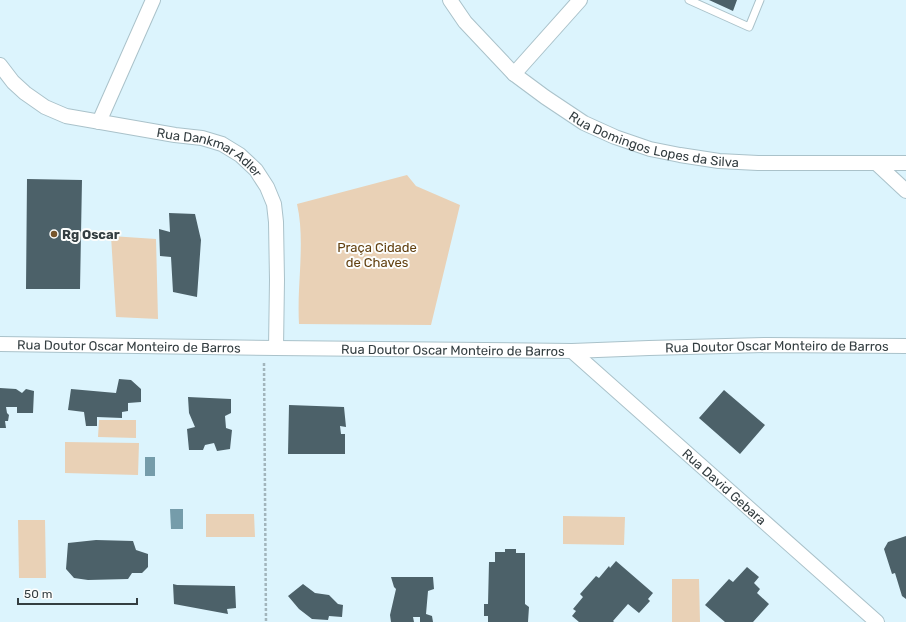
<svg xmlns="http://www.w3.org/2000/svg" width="906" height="622" viewBox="0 0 906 622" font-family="Rubik,sans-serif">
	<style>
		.green { fill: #e9d1b6 }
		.water { fill: #759caa }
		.building { fill: #4c6169 }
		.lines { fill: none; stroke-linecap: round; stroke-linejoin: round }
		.service-casing { stroke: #aac2ca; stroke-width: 9 }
		.minor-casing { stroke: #aac2ca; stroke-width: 16 }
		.path { stroke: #a2b5bc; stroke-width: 2.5; stroke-dasharray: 3 2; stroke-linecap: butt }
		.service { stroke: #fff; stroke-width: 7 }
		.minor { stroke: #fff; stroke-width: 14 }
		.poi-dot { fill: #77562d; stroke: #fcfdfc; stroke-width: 1.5 }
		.labels { text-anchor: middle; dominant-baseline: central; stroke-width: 4; stroke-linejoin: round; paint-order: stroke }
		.street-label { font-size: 13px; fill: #343e41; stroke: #fcfdfc }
		.poi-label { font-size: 13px; font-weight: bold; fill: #343e41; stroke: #fcfdfc; text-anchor: start }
		.park-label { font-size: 13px; fill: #624010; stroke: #fcfdfc }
	</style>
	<rect width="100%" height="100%" fill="#dcf4fd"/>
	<path class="green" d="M407,175L416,186L460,205L431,325L299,324C298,306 299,289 300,271C301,249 302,226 297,204Z
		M111,236L156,239L158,319L116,317Z
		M99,420H136V438L98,437Z
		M65,442L139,443L138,475L65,473Z
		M206,514H254L255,537H206Z
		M563,516L625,517L624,545L563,544Z
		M45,520L46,578H19L18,520Z
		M672,579H699L700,622H672Z"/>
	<path class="water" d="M145,457H155V476H145Z
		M170,509H183V529H171Z"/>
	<path class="building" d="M709,0H737L733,11Z
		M27,179L82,180L80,289H26Z
		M169,213L195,214L201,240L197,297L173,292L171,257L160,256L159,229L170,232Z
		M119,379L131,380L141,389V402L128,403V411L122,412V418L97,417V426H86L84,412L68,410L71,389L116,393Z
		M0,388L16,389L22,393L26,389L34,391L33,413H17V407H6L7,413L9,415L8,421H5L6,428H0Z
		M724,390L765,425L740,454L699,418Z
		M188,397L231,399V413L225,416L226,428L232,430L230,449L217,451L214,443L205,445L203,450H189L187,429L195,427L189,413Z
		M289,405L344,407L346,427L340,426L341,434H345V454H288Z
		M906,536V599L902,596L895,573L892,574L884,549L888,542Z
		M96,540L133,541L136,550L148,554V567L142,573H132L128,579L88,580L74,578L66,569L68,543Z
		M505,549H516V553H525V604L529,607L528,622H488V616H484V604H488L489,562H495V552H505Z
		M616,561L653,593L648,599L650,601L639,613L628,604L613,621L614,622H579L572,616L576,611L573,609L583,597L580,594L596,576L599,578L609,566L610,568Z
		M747,567L759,577L754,583L760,589L757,593L769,604L753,622H725L705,605L729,579L733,582Z
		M391,577H433L434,589L428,591L426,614L432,616L433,622H420V617H413L414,622H391L390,615L396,589L394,587Z
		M173,584L177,585L235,586L236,608L227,609L228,614L174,604Z
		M303,584L315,593L329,595L338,604L343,605L342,617L329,616L328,620L312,619L299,609L288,596Z"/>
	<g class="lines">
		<defs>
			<path id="service" d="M689,0L749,27L760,0"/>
			<g id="minor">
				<path id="s1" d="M450,0L465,22L514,74L545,97L584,123L615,137L650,149L680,155L719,161L758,163H906"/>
				<path id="s2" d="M0,65L13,82L25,93L45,107L66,116L175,135L202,138L222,144L240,155L256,170L267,187L274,204L276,222L277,280L276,348"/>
				<path d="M514,74L580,0"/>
				<path d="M99,122L153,0"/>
				<path d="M876,163L906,191"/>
				<path id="s3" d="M0,344L276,348L572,351L649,348L767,345L906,346"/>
				<path id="s4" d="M572,351L877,622"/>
			</g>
		</defs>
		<use href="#service" class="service-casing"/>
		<use href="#minor" class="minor-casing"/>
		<path class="path" d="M264,363L266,622"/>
		<use href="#service" class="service"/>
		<use href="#minor" class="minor"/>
	</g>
	<circle class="poi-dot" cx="54" cy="234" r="4"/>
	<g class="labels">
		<g class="street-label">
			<text stroke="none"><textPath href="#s1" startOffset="256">Rua Domingos Lopes da Silva</textPath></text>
			<text stroke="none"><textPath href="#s2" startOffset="235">Rua Dankmar Adler</textPath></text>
			<text stroke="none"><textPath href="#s3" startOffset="129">Rua Doutor Oscar Monteiro de Barros</textPath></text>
			<text stroke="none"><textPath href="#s3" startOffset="777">Rua Doutor Oscar Monteiro de Barros</textPath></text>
			<text stroke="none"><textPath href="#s3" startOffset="453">Rua Doutor Oscar Monteiro de Barros</textPath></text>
			<text stroke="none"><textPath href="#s4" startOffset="204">Rua David Gebara</textPath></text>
		</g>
		<g class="poi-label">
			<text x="62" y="234">Rg Oscar</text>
		</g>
		<g class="park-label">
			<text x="377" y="247">Praça Cidade<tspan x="377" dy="15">de Chaves</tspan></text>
		</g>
	</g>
	<path d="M18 598v6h119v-6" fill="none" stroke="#343e41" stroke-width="2"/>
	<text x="24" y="598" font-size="12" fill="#343e41" stroke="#fcfdfc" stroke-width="3" paint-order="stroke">50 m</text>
</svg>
